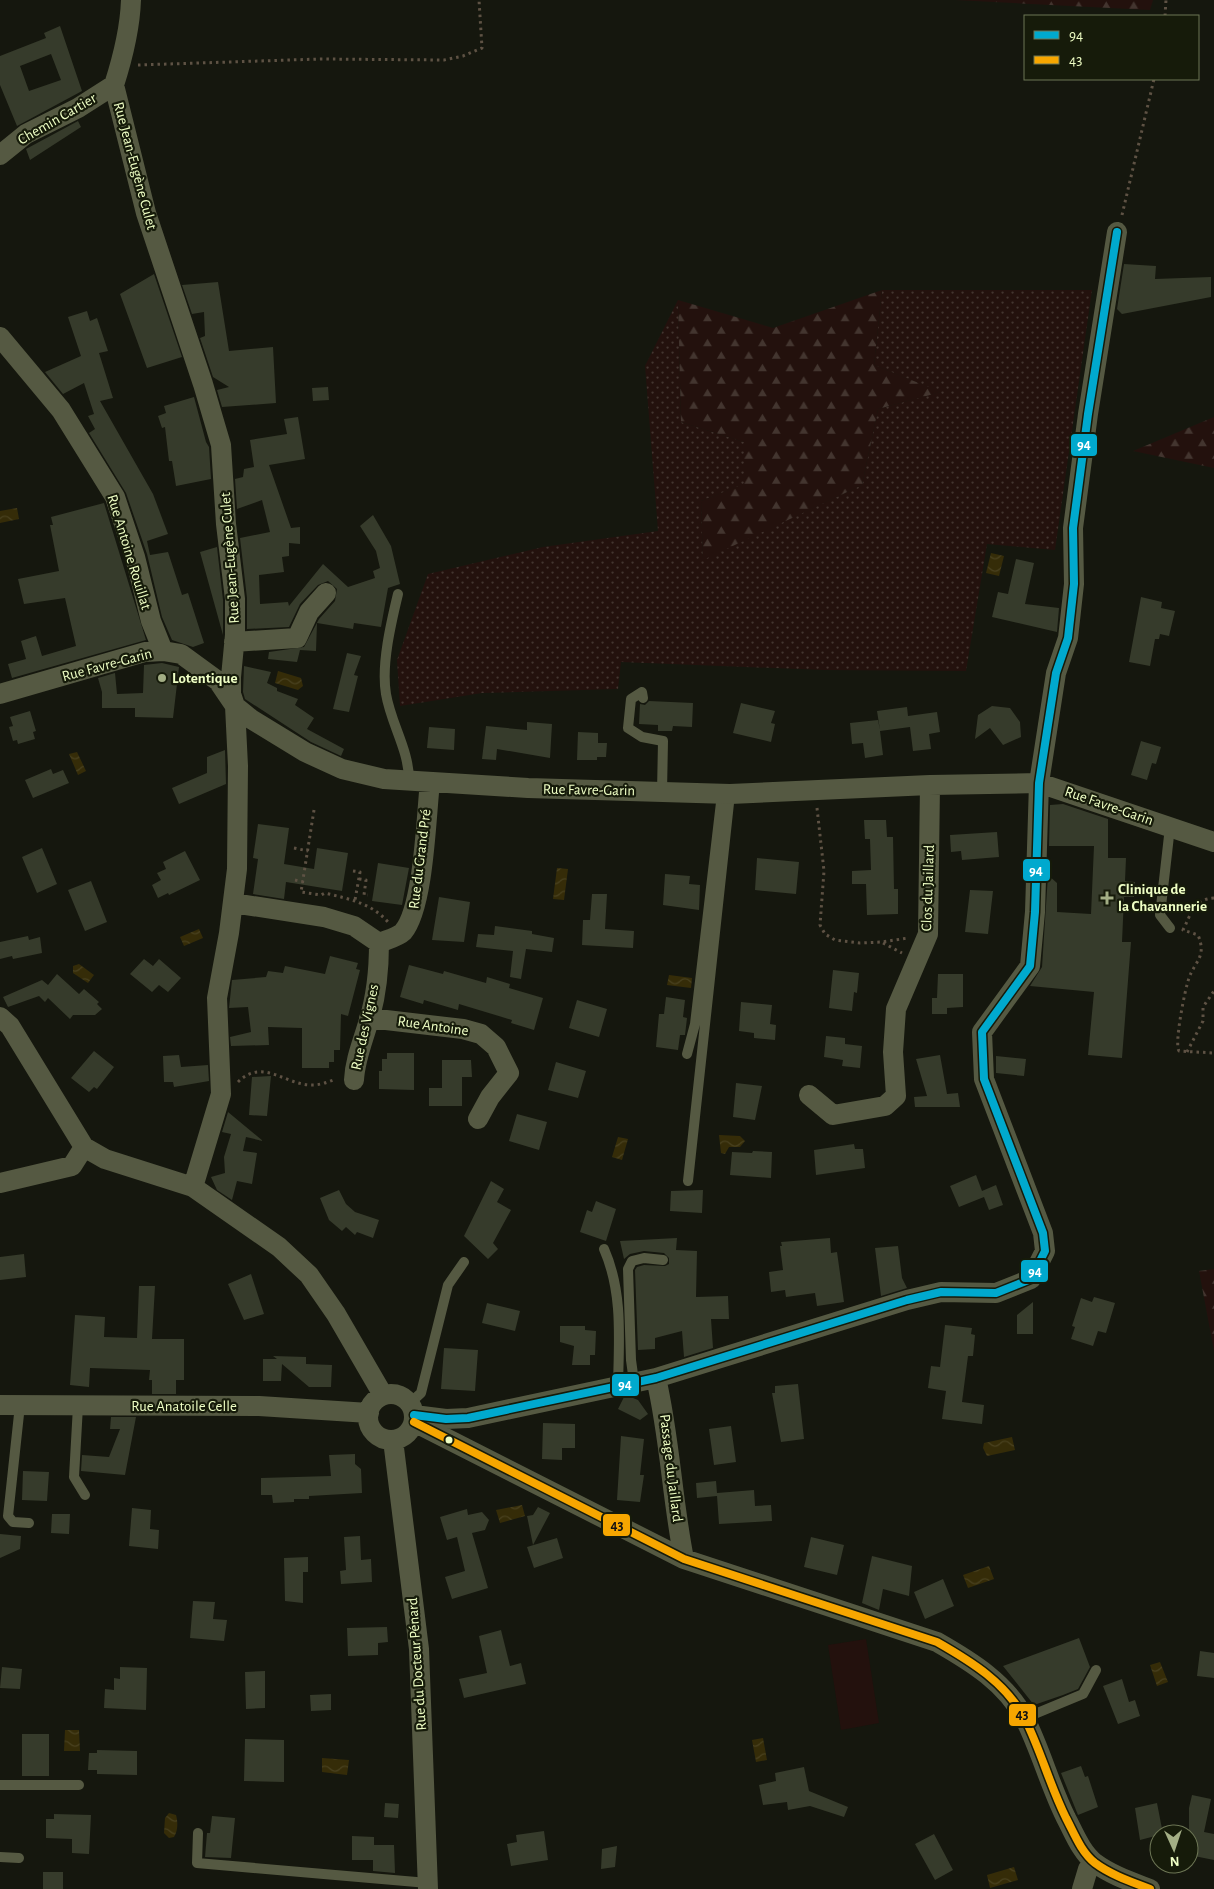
<svg xmlns="http://www.w3.org/2000/svg" width="1214" height="1889" viewBox="0 0 1214 1889" font-family="'Alegreya Sans',sans-serif">
	<style>
		.grass { fill: url(#grass-dots) }
		.forest { fill: url(#forest-firs) }
		.pitch { fill: #23110d }
		.water { fill: url(#water-waves) }
		.building { fill: #363b2b; fill-rule: evenodd }
		.lines { fill: none; stroke-linecap: round; stroke-linejoin: round }
		.path { stroke: #5e5244; stroke-width: 3; stroke-dasharray: 2.5 4; stroke-linecap: butt }
		.lane { stroke: #555942; stroke-width: 10 }
		.street { stroke: #555942; stroke-width: 20 }
		.bus-1-casing { stroke: #161b0a; stroke-width: 11 }
		.bus-2-casing { stroke: #161b0a; stroke-width: 11 }
		.bus-1 { stroke: #00a9ce; stroke-width: 8 }
		.bus-2 { stroke: #f7a600; stroke-width: 8 }
		.poi-dot { fill: #a3ae85; stroke: #161b0a; stroke-width: 2 }
		.bus-dot { fill: #efffc5; stroke: #161b0a; stroke-width: 2 }
		.labels { text-anchor: middle; dominant-baseline: central; stroke-width: 4.5; stroke-linejoin: round; paint-order: stroke }
		.street-label { font-size: 15px; fill: #efffc5; stroke: #161b0a }
		.poi-label { font-size: 15px; font-weight: bold; fill: #efffc5; stroke: #161b0a; text-anchor: start }
		.line-badge { stroke: #161b0a; stroke-width: 2 }
		.badge-label { font-size: 14px; text-anchor: middle; font-weight: bold; fill: #fff }
		.pale-badge-label { font-size: 14px; text-anchor: middle; font-weight: bold; fill: #111 }
	</style>
	<defs>
		<pattern id="grass-dots" width="8" height="8" patternUnits="userSpaceOnUse" patternTransform="scale(1.25)"><rect width="8" height="8" fill="#23110d"/><path d="M2 2h.1M6 6h.1" fill="none" stroke="#43352f" stroke-width="1.8" stroke-linecap="round"/></pattern>
		<pattern id="forest-firs" width="22" height="20" patternUnits="userSpaceOnUse" patternTransform="scale(1.25)"><rect width="22" height="20" fill="#23110d"/><path d="M5 1l3.5 6h-7zM16 11l3.5 6h-7z" fill="#43352f"/></pattern>
		<pattern id="water-waves" width="16" height="10" patternUnits="userSpaceOnUse" patternTransform="scale(1.25)"><rect width="16" height="10" fill="#352c08"/><path d="M0 5q4-4 8 0t8 0" fill="none" stroke="#49411f"/></pattern>
	</defs>
	<rect width="100%" height="100%" fill="#15170e"/>
	<path class="grass" d="M882,290H1092L1055,550L987,544L966,671L824,670L621,662L618,689L482,693L400,706L397,660L428,574L543,547L658,531L645,366L678,300L681,422L744,442L745,484L701,501L703,559L862,485L878,409L940,392L874,365Z"/>
	<path class="forest" d="M955,0H1153L1150,10Z
		M882,290L874,365L941,392L878,409L862,485L703,560L701,501L744,484V442L681,422L678,300L773,328Z
		M1214,417V468L1133,451Z
		M1214,1269V1351L1199,1271Z"/>
	<path class="pitch" d="M866,1639L879,1723L841,1730L828,1645Z"/>
	<path class="water" d="M17,508L19,519L0,523V511Z
		M991,553L1004,556L999,576L986,573Z
		M278,671L301,678L303,686L298,690L275,683Z
		M77,752L86,771L78,775L69,754Z
		M557,868L568,869L564,900L553,899Z
		M199,929L203,938L184,946L180,937Z
		M79,964L94,975L88,983L73,973V966Z
		M669,975L692,978L691,988L667,985Z
		M719,1135L740,1136L745,1141L740,1147H729L725,1154L721,1153Z
		M618,1137L628,1139L622,1160L612,1157Z
		M1012,1437L1015,1450L987,1456L983,1448L984,1443Z
		M522,1505L525,1516L500,1523L496,1510Z
		M989,1566L994,1579L968,1588L963,1575Z
		M1160,1662L1168,1682L1157,1686L1150,1665Z
		M65,1730H79L80,1751H64Z
		M763,1738L767,1760L756,1762L752,1740Z
		M322,1758L349,1760L347,1775L322,1772Z
		M169,1813L176,1815C178,1822 178,1831 174,1837L169,1838L164,1833L165,1818Z
		M1014,1867L1018,1880L990,1888L987,1875Z"/>
	<path class="building" d="M60,26L82,91L17,126L0,85V56L46,38L44,33ZM51,54L61,80L29,91L20,66Z
		M78,121L81,127L30,160L26,149Z
		M1124,264L1156,266L1155,279L1211,277V297L1122,314L1117,309Z
		M154,274L182,357L147,368L120,294Z
		M218,282L229,351L273,347L276,403L222,407L217,390L229,387L213,377L200,338L205,336L204,312L192,314L182,285Z
		M87,311L90,321L97,318L108,351L99,353L113,398L100,401L153,494L168,534L147,541L150,555L168,552L182,595L188,593L204,643L193,647L172,640L162,617L147,554L126,493L89,433L95,429L88,416L94,414L84,383L63,394L45,372L81,356L68,317Z
		M328,387L329,400L313,401L312,388Z
		M194,397L206,442L209,447L211,479L176,486L172,461H169L165,427L162,428L158,416L166,413L164,406Z
		M298,417L305,459L269,465L291,528L300,527V544L289,543V556L282,557L284,572L259,575L260,604L288,602L289,606L323,564L348,587L375,578L373,571L380,568L376,551L360,526L373,515L391,546L400,584L388,588L381,627L354,623L353,629L317,623L316,651L300,650L297,662L268,659L269,652L304,647L319,619L335,601L337,589L328,581L318,585L300,604L289,627L247,629V598L240,538L270,532L262,500L237,509L235,479L243,477L244,469L254,467L250,440L287,434L284,419Z
		M104,503L146,640L12,678L8,664L26,659L21,641L36,636L42,656L76,646L65,598L24,604L18,579L59,571L50,525H53L51,517Z
		M217,547L223,600V635L200,552Z
		M1016,559L1034,563L1025,604L1059,608L1057,632L992,617L998,592L1008,594Z
		M1141,597L1162,602L1161,608L1175,611L1169,636L1160,634L1159,639H1155L1150,666L1129,662Z
		M347,653L361,656L354,675L358,676L349,712L333,709Z
		M162,663L179,667L173,718L135,717V708H102V692L98,678L115,673L117,694L143,693L144,665Z
		M244,666L271,672L267,683L277,688V691L298,699L295,705L314,718L307,729L344,749L341,756L311,742L245,699L243,692Z
		M649,701L693,703L692,727L673,726L672,731H658V725L639,724L640,704L645,705Z
		M741,703L775,711L771,723L775,724L771,742L733,733Z
		M992,706L1010,708L1020,722L1021,737L1003,745L990,728L975,739L978,715Z
		M907,707L908,716L937,712L940,732L929,734L931,749L913,751L910,727L880,731L883,755L865,758L863,743L852,744L850,723L878,720L880,730L877,711Z
		M30,711L36,731L33,732L35,739L18,744L17,740L13,741L9,727L13,726L10,717Z
		M527,722L552,724L550,758L497,749L496,760L482,759L486,726L527,730Z
		M429,727L455,729L454,750L427,748Z
		M578,732L598,733V743H607L606,757H597V760H577Z
		M1141,741L1161,747L1156,764L1152,763L1147,780L1131,775Z
		M225,750L226,784L179,804L172,788L207,773V757Z
		M51,769L53,774L63,770L69,783L33,798L25,780Z
		M1063,804L1108,819V858H1126L1125,881L1135,882L1134,897H1124L1122,942H1131L1122,1058L1088,1055L1094,992L1030,986L1042,967L1048,875L1057,883V912L1091,914L1094,846H1049L1050,805Z
		M864,820H886L887,837H893L894,889H898V914L867,915L866,884H852V871L871,870L870,839H865Z
		M258,824L289,828L284,864L314,869L317,848L348,853L342,891L286,882L284,899L253,894L258,859L253,858Z
		M997,832L999,857L962,860L961,851L951,852L950,835Z
		M42,848L57,884L37,893L22,857Z
		M185,851L200,880L169,895L168,893L158,898L152,885L161,880L157,873L166,869L163,862Z
		M757,858L799,862L796,894L755,890Z
		M378,863L409,868L402,905L372,901Z
		M665,874L690,876L689,884L700,885L699,910L663,905Z
		M91,881L107,922L85,931L68,890Z
		M970,890L993,891L988,934L965,932Z
		M592,894H607L605,929L634,931L633,948L582,945L583,920H590Z
		M439,897L470,902L464,942L432,940Z
		M495,926L532,931V934L554,938L552,952L526,949L521,979L510,977L513,951L476,947L478,934L494,935Z
		M28,936L29,940L40,937L42,953L13,959L12,956L0,959V942Z
		M330,956L358,963L356,969L360,970L348,1016L341,1014L340,1050H334V1062H329V1068H302V1028L268,1027L269,1045L231,1046L230,1037L251,1032L248,1007L229,1008L232,980L266,977L268,971L283,973L285,966L325,974Z
		M144,959L153,966L159,959L181,978L168,992L159,985L152,992L130,974Z
		M409,965L443,974L444,971L486,983L487,977L510,984L509,988L543,998L534,1030L511,1023L512,1020L459,1004L458,1010L424,1000L423,1004L400,997Z
		M833,970L859,973L857,993L854,992L852,1011L829,1008Z
		M57,974L79,994L84,989L99,1002L97,1004L102,1009L95,1015H73L70,1019L48,998L45,1002L39,996L8,1007L3,997L42,980L48,985Z
		M938,974H963V1007L947,1008V1014H932V998H937Z
		M666,997L685,1000L683,1017L687,1018L685,1035H680L678,1050L656,1047L659,1014H664Z
		M577,1000L607,1009L599,1037L569,1028Z
		M741,1002L772,1005L770,1024L776,1025L775,1040L754,1038V1033L739,1031Z
		M826,1036L845,1038V1044L862,1046L860,1068L842,1066L843,1060L824,1057Z
		M94,1051L114,1067L97,1089L94,1087L89,1092L71,1078Z
		M387,1053H414V1090L379,1089V1071H382V1059H387Z
		M179,1055L181,1067L208,1065L209,1081L174,1087L173,1082H164L163,1056Z
		M940,1055L947,1094L958,1093L960,1107H915L914,1097L927,1096L916,1059Z
		M996,1056L1026,1059L1024,1076L996,1073Z
		M442,1060H471L472,1077H462V1106H429V1088H442Z
		M556,1062L586,1071L578,1098L548,1090Z
		M271,1076L267,1116L249,1115L252,1077Z
		M736,1083L762,1086L755,1120L733,1117Z
		M228,1112L263,1141L246,1137L243,1151L257,1153L252,1184L237,1181L232,1200L217,1190L211,1177L225,1173L224,1157L231,1134L222,1132Z
		M517,1114L547,1122L539,1150L509,1141Z
		M854,1144L855,1149H863L865,1168L816,1175L814,1150Z
		M753,1151L772,1152L771,1178L730,1175L732,1152L752,1153Z
		M976,1175L982,1191L996,1185L1003,1205L989,1210L984,1197L959,1207L950,1186Z
		M491,1181L504,1189L497,1202L511,1210L493,1243L498,1249L488,1259L464,1236Z
		M339,1190L346,1204L355,1212L379,1220L373,1238L357,1232L355,1235L346,1227L342,1231L329,1220L320,1198Z
		M703,1190L702,1213L670,1211L671,1191Z
		M596,1201L616,1209L606,1241L580,1232L587,1210L592,1212Z
		M677,1238L676,1250L697,1251L696,1297L728,1296L729,1319H711L713,1348L684,1357L682,1331L655,1338V1349L638,1350L635,1270L637,1267L644,1265L665,1266L669,1264V1258L664,1253L644,1251L630,1254L624,1259L620,1241Z
		M830,1238L831,1253L837,1252L844,1302L817,1306L815,1293L786,1297L785,1290L771,1292L769,1272L783,1270L780,1246H782L781,1242Z
		M898,1246L902,1278L907,1288L881,1296L875,1248Z
		M24,1254L26,1277L0,1280V1257Z
		M251,1274L264,1314L244,1320L228,1284Z
		M139,1286H155L152,1339H184V1380H176V1394H152V1380H149L150,1370L90,1368L89,1387L70,1385L75,1315L105,1317L104,1337L137,1338Z
		M1094,1297L1115,1303L1106,1333L1098,1331L1093,1346L1071,1339L1075,1327L1072,1326L1081,1298L1092,1302Z
		M1033,1302V1334H1017V1315Z
		M487,1303L520,1311L515,1331L482,1323Z
		M945,1325L972,1328L971,1334L975,1335L973,1356H968L962,1402L984,1405L982,1424L942,1419L946,1391L928,1388L931,1366L940,1367Z
		M560,1326H585V1330L596,1331L595,1355H590V1365H572L574,1346L560,1342Z
		M444,1348L478,1350L475,1391L441,1389Z
		M273,1356L306,1357V1364L332,1365L331,1387H309L282,1364L281,1381H263V1359H277Z
		M798,1384L804,1439L781,1442L772,1393H775V1386Z
		M628,1396L638,1400L648,1414L640,1420L618,1409L624,1397Z
		M111,1417H136L125,1475L81,1471L82,1455L109,1457L120,1429H110Z
		M543,1423L575,1424V1448H562V1460L542,1459Z
		M731,1426L736,1462L714,1465L709,1429Z
		M621,1436L644,1439L640,1475H644L640,1502L617,1500Z
		M355,1454V1464L361,1469L362,1493L309,1496V1499H294V1502L273,1503L272,1495H261V1478L331,1476L329,1455Z
		M23,1471L49,1472L47,1501L22,1500Z
		M716,1481L717,1493L754,1490L755,1506L771,1505L772,1521L719,1524L717,1496L697,1498L696,1483Z
		M538,1507L550,1513L533,1545L527,1516L533,1515Z
		M132,1508L151,1510L150,1529L159,1530L158,1549L129,1546Z
		M467,1509L468,1515L482,1512L489,1520L485,1530L472,1533L488,1588L452,1599L445,1577L465,1571L457,1537L447,1540L440,1517Z
		M52,1514H70L69,1534L51,1533Z
		M0,1534L21,1536L20,1549L0,1558Z
		M360,1536L361,1560L371,1559L372,1582L341,1584L340,1571L346,1570L344,1537Z
		M811,1537L844,1545L837,1575L804,1567Z
		M557,1538L563,1558L534,1568L527,1547Z
		M872,1556L912,1566L909,1596L883,1589L879,1610L862,1603Z
		M308,1557V1572H303V1603L285,1601L284,1558Z
		M943,1579L954,1606L925,1619L914,1592Z
		M193,1601L215,1602L213,1619L227,1620L224,1641L190,1638Z
		M387,1627L388,1642L378,1643V1655L348,1656L347,1628Z
		M501,1630L510,1666L521,1663L526,1684L464,1698L459,1679L487,1673L479,1636Z
		M1079,1638L1090,1667L1078,1689L1063,1695L1034,1705L1003,1666Z
		M1200,1651L1214,1653V1678L1197,1676Z
		M2,1667L22,1669L20,1689L0,1688Z
		M120,1667L147,1668L146,1710L104,1708L105,1689L114,1690V1678L120,1679Z
		M265,1671V1708L246,1709L245,1672Z
		M1122,1679L1129,1702L1135,1700L1140,1716L1118,1724L1103,1686Z
		M331,1694V1710L311,1711L310,1695Z
		M22,1734H49V1776H22Z
		M245,1739L284,1740V1782L244,1781Z
		M97,1750L137,1751V1775L97,1774V1770H88L89,1753H97Z
		M1081,1766L1085,1777L1088,1776L1098,1807L1078,1815L1061,1773Z
		M804,1767L809,1791L848,1807L844,1817L810,1806L788,1810L787,1802L763,1805L759,1785L776,1781L775,1773Z
		M1192,1795L1211,1799L1204,1832L1214,1834V1860L1189,1855V1808Z
		M385,1803L399,1804L398,1818L384,1817Z
		M1157,1803L1163,1834L1140,1840L1135,1808Z
		M54,1814L91,1815L89,1854L72,1853V1839L46,1838V1819H54Z
		M212,1816L235,1818L231,1858L205,1857L207,1833H210Z
		M544,1831L548,1860L511,1866L507,1844L517,1842L516,1835Z
		M934,1834L953,1870L935,1880L915,1844Z
		M352,1836L374,1837V1845H394L395,1873L373,1871V1860H352Z
		M617,1846L615,1867L601,1869L602,1849Z
		M43,1872H63V1889H43Z"/>
	<g class="lines">
		<path class="path" d="M1165,16L1166,0
			M138,65L320,59L444,60L463,56L482,48L479,0
			M1122,215L1154,79
			M817,808L824,871L820,925L825,934L835,940L860,943L882,942L908,938
			M314,810L301,892L321,895L325,893C349,899 371,903 388,922
			M294,848L308,851
			M353,871L360,872L355,900
			M359,879L366,880L364,895H368
			M295,880L303,882
			M1214,898C1194,899 1191,914 1183,930L1198,935C1207,957 1195,961 1189,978C1185,989 1174,1044 1179,1051L1214,1053
			M883,943L902,953
			M1187,1052L1203,1021V1007L1214,991
			M238,1082C263,1057 286,1086 313,1085C320,1085 328,1082 336,1079"/>
		<path class="lane" d="M398,594C391,623 381,665 386,694C391,724 409,750 409,780
			M643,698L642,692L631,699L628,728L642,737L663,741L662,792
			M1170,928L1160,915L1170,827
			M687,1054L695,1024L722,794
			M688,1181L730,794
			M604,1249C623,1292 619,1339 618,1385
			M634,1382L631,1360L628,1269L632,1261L644,1258L663,1260
			M410,1403L421,1393L448,1285L464,1262
			M20,1405L8,1516L13,1522L29,1523
			M78,1406L74,1477L85,1495
			M1025,1718L1083,1694L1096,1670
			M0,1785H79
			M198,1833L197,1863L428,1883
			M0,1857L19,1858"/>
		<path class="street" d="M131,0C130,29 123,57 114,85L146,213L203,384L221,445L226,524L235,599V635L231,677V694L235,706L238,766L237,869L229,933L217,998L221,1094L193,1187
			M0,155L26,134L78,108L114,85
			M0,337L61,410L115,497L135,557L151,621L163,651
			M234,642L297,638L309,612L326,593
			M0,694L145,652L163,651L181,654L218,681L235,706L251,719L305,752L342,769L384,779L528,788L730,794L930,785L1039,783L1214,842
			M233,903L324,917L354,926L379,943C386,940 398,937 403,932C424,907 426,817 430,782
			M0,1017L10,1026L84,1147L105,1159L193,1187L279,1247L309,1275L336,1314L383,1395
			M369,1018L463,1029L481,1034L496,1047L509,1073L490,1097L478,1119
			M354,1080C355,1059 363,1041 369,1020C376,997 379,968 379,943
			M809,1095L833,1115L885,1106L896,1096L893,1052L896,1009L928,934L930,785
			M0,1183L72,1166L84,1147
			M656,1378C670,1438 672,1499 684,1559
			M368 1417a23 23 0 1 1 46 0a23 23 0 1 1-46 0Z
			M0,1405L259,1406L369,1413
			M414,1415L446,1419L468,1418L656,1378L907,1300L941,1292L996,1293L1031,1279L1045,1251L1043,1233L984,1079L982,1032L1030,966L1035,912L1039,783L1056,673L1068,638L1074,584L1073,528L1088,414L1117,232
			M414,1422L684,1559L937,1642C972,1662 1006,1683 1025,1719C1041,1751 1050,1786 1066,1818C1074,1833 1081,1852 1095,1863C1111,1875 1132,1882 1150,1889
			M393,1440L419,1649L428,1889
			M1082,1889L1088,1869L1094,1863"/>
		<defs>
			<path id="bus-1" d="M414,1415L446,1419L468,1418L656,1378L907,1300L941,1292L996,1293L1031,1279L1045,1251L1043,1233L984,1079L982,1032L1030,966L1035,912L1039,783L1056,673L1068,638L1074,584L1073,528L1088,414L1117,232"/>
			<path id="bus-2" d="M414,1422L684,1559L937,1642C972,1662 1006,1683 1025,1719C1041,1751 1050,1786 1066,1818C1074,1833 1081,1852 1095,1863C1111,1875 1132,1882 1150,1889"/>
		</defs>
		<use href="#bus-1" class="bus-1-casing"/>
		<use href="#bus-2" class="bus-2-casing"/>
		<use href="#bus-1" class="bus-1"/>
		<use href="#bus-2" class="bus-2"/>
	</g>
	<g class="poi-dot">
		<circle cx="162" cy="678" r="5"/>
		<path d="M1104.5 890.5h5v5h5v5h-5v5h-5v-5h-5v-5h5z"/>
	</g>
	<circle class="bus-dot" cx="449" cy="1440" r="4.5"/>
	<g class="labels">
		<g class="street-label">
			<text transform="translate(57 119) rotate(-30)">Chemin Cartier</text>
			<text transform="translate(135 166) rotate(75)">Rue Jean-Eugène Culet</text>
			<text transform="translate(129 552) rotate(73)">Rue Antoine Rouillat</text>
			<text transform="translate(230 558) rotate(-94)">Rue Jean-Eugène Culet</text>
			<text transform="translate(107 665) rotate(-15)">Rue Favre-Garin</text>
			<text transform="translate(589 790) rotate(1)">Rue Favre-Garin</text>
			<text transform="translate(1109 806) rotate(19)">Rue Favre-Garin</text>
			<text transform="translate(420 859) rotate(-83)">Rue du Grand Pré</text>
			<text transform="translate(928 888) rotate(-88)">Clos du Jaillard</text>
			<text transform="translate(433 1026) rotate(8)">Rue Antoine</text>
			<text transform="translate(365 1027) rotate(-78)">Rue des Vignes</text>
			<text x="184" y="1406">Rue Anatoile Celle</text>
			<text transform="translate(671 1468) rotate(83)">Passage du Jaillard</text>
			<text transform="translate(417 1664) rotate(-94)">Rue du Docteur Pénard</text>
		</g>
		<g class="poi-label">
			<text x="172" y="678">Lotentique</text>
			<text x="1118" y="889">Clinique de<tspan x="1118" dy="17">la Chavannerie</tspan></text>
		</g>
	</g>
	<g class="line-badge">
		<rect x="1070" y="433" width="28" height="24" rx="5" fill="#00a9ce"/>
		<rect x="1022" y="858" width="29" height="24" rx="5" fill="#00a9ce"/>
		<rect x="1020" y="1259" width="29" height="24" rx="5" fill="#00a9ce"/>
		<rect x="611" y="1373" width="29" height="24" rx="5" fill="#00a9ce"/>
		<rect x="602" y="1513" width="29" height="24" rx="5" fill="#f7a600"/>
		<rect x="1008" y="1703" width="29" height="24" rx="5" fill="#f7a600"/>
	</g>
	<g class="badge-label">
		<text x="1084" y="449">94</text>
		<text x="1036" y="875">94</text>
		<text x="1035" y="1276">94</text>
		<text x="625" y="1389">94</text>
	</g>
	<g class="pale-badge-label">
		<text x="617" y="1530">43</text>
		<text x="1022" y="1719">43</text>
	</g>
	<rect x="1024" y="15" width="175" height="65" fill="#161b0a" stroke="#6d7655"/>
	<rect x="1034" y="31" width="25" height="8" fill="#00a9ce" stroke="#6d7655"/>
	<text x="1069" y="40" font-size="15" fill="#efffc5">94</text>
	<rect x="1034" y="56" width="25" height="8" fill="#f7a600" stroke="#6d7655"/>
	<text x="1069" y="65" font-size="15" fill="#efffc5">43</text>
	<g transform="translate(1174 1849) rotate(177)"><circle r="24" fill="#161b0a" stroke="#6d7655"/>
	<path d="M0-4L9 19L0 12L-9 19Z" fill="#a3ae85"/>
	<text y="-8" font-size="14" font-weight="bold" text-anchor="middle" fill="#efffc5">N</text>
	</g>
</svg>
